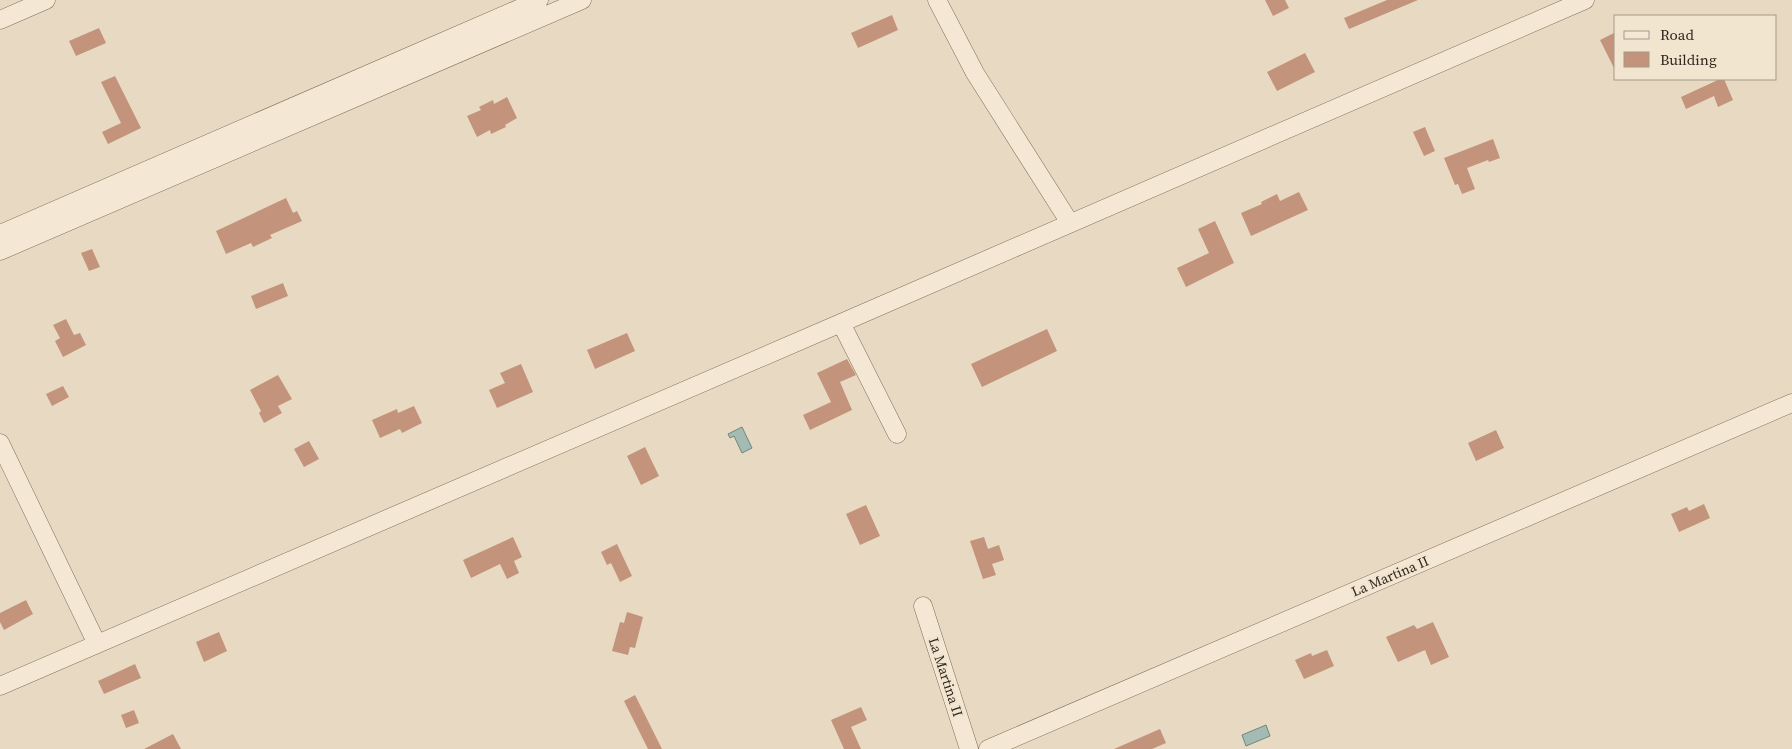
<svg xmlns="http://www.w3.org/2000/svg" width="1792" height="749" viewBox="0 0 1792 749" font-family="'Source Serif 4',serif">
	<style>
		.water { fill: #a4bbb3; stroke: #6c887f }
		.building { fill: #c3937b }
		.lines { fill: none; stroke-linecap: round; stroke-linejoin: round }
		.minor-casing { stroke: #806c5b; stroke-width: 19 }
		.minor { stroke: #f4e8d4; stroke-width: 18 }
		.labels { text-anchor: middle; dominant-baseline: central; stroke-width: 5; stroke-linejoin: round; paint-order: stroke }
		.street-label { font-size: 14px; fill: #31261e; stroke: #f1e5d0 }
	</style>
	<rect width="100%" height="100%" fill="#e8dac2"/>
	<path class="water" d="M742,427L752,448L742,453L734,436L730,438L728,434Z
		M1266,725L1270,736L1246,746L1242,735Z"/>
	<path class="building" d="M1265,0H1285L1289,8L1273,16Z
		M1387,0H1418L1349,29L1344,18Z
		M892,15L898,30L858,48L851,33Z
		M99,28L106,43L76,56L69,41Z
		M1616,32V72L1600,40Z
		M1305,53L1315,72L1277,91L1267,72Z
		M115,76L141,128L108,144L102,132L121,123L101,82Z
		M1720,79H1724L1733,100L1718,107L1714,96L1686,109L1681,97Z
		M507,97L517,118L505,125L506,127L491,134L490,130L477,137L467,116L481,110L479,107L493,100L494,104Z
		M1425,127L1435,151L1424,156L1413,132Z
		M1493,139L1500,158L1489,162L1488,160L1467,168L1475,189L1462,194L1458,184L1455,185L1444,158Z
		M1299,192L1308,210L1251,236L1241,213L1262,204L1261,202L1277,194L1280,201Z
		M286,198L293,213L297,211L302,221L270,235L272,238L253,247L251,243L226,254L216,231Z
		M1215,221L1234,263L1186,287L1177,268L1209,253L1198,229Z
		M92,249L100,267L89,271L81,253Z
		M283,283L288,296L256,309L251,296Z
		M66,319L74,335L80,333L86,345L63,357L55,341L60,338L53,325Z
		M1047,329L1057,351L982,387L971,364Z
		M627,333L635,351L595,369L587,350Z
		M847,359L856,375L840,382L852,410L810,430L803,415L831,402L817,373Z
		M521,364L533,392L497,408L489,390L505,383L500,373Z
		M278,375L292,399L278,406L282,413L264,423L259,413L261,411L250,390Z
		M63,386L69,397L52,406L46,394Z
		M414,406L422,423L402,433L400,429L380,438L372,420L397,409L398,413Z
		M1496,430L1504,448L1476,461L1468,443Z
		M309,441L319,459L304,467L294,449Z
		M645,447L659,476L641,485L627,456Z
		M1704,504L1710,518L1679,532L1671,514L1687,507L1689,511Z
		M866,505L880,536L860,545L846,514Z
		M513,537L522,557L514,561L519,573L507,579L500,564L471,578L463,560Z
		M984,537L988,549L999,545L1004,560L992,564L996,575L983,579L970,541Z
		M617,544L632,576L620,582L611,563L607,565L601,552Z
		M26,600L33,614L4,630L0,622V613Z
		M627,612L643,617L635,648L630,647L628,655L612,651L620,622L624,623Z
		M1433,622L1449,657L1431,665L1425,650L1398,662L1386,637L1414,625L1417,629Z
		M219,632L227,651L204,662L196,642Z
		M1327,650L1334,666L1304,679L1295,660L1311,653L1312,656Z
		M135,664L141,678L104,694L98,681Z
		M635,695L662,749H648L624,701Z
		M861,707L867,720L851,727L861,749H844L831,720Z
		M134,710L139,723L126,728L121,715Z
		M1160,729L1166,743L1152,749H1114Z
		M173,734L181,749H144Z"/>
	<g class="lines">
		<defs>
			<path id="minor" d="M937,0L975,73L1070,223
				M0,20L46,0
				M0,234L539,0
				M0,251L582,0
				M841,323L897,434
				M0,443L97,644
				M923,606L969,749
				M0,686L841,323L1585,0
				M988,749L1792,403"/>
		</defs>
		<use href="#minor" class="minor-casing"/>
		<use href="#minor" class="minor"/>
	</g>
	<g class="labels">
		<g class="street-label">
			<text transform="translate(1390 576) rotate(-23)">La Martina II</text>
			<text transform="translate(946 677) rotate(72)">La Martina II</text>
		</g>
	</g>
	<rect x="1614" y="15" width="162" height="65" fill="#f1e5d0" stroke="#a49989"/>
	<rect x="1624" y="31" width="25" height="8" fill="#f4e8d4" stroke="#a49989"/>
	<text x="1660" y="40" font-size="15" fill="#31261e">Road</text>
	<rect x="1624" y="52" width="25" height="15" fill="#c3937b" stroke="#a49989"/>
	<text x="1660" y="65" font-size="15" fill="#31261e">Building</text>
</svg>
